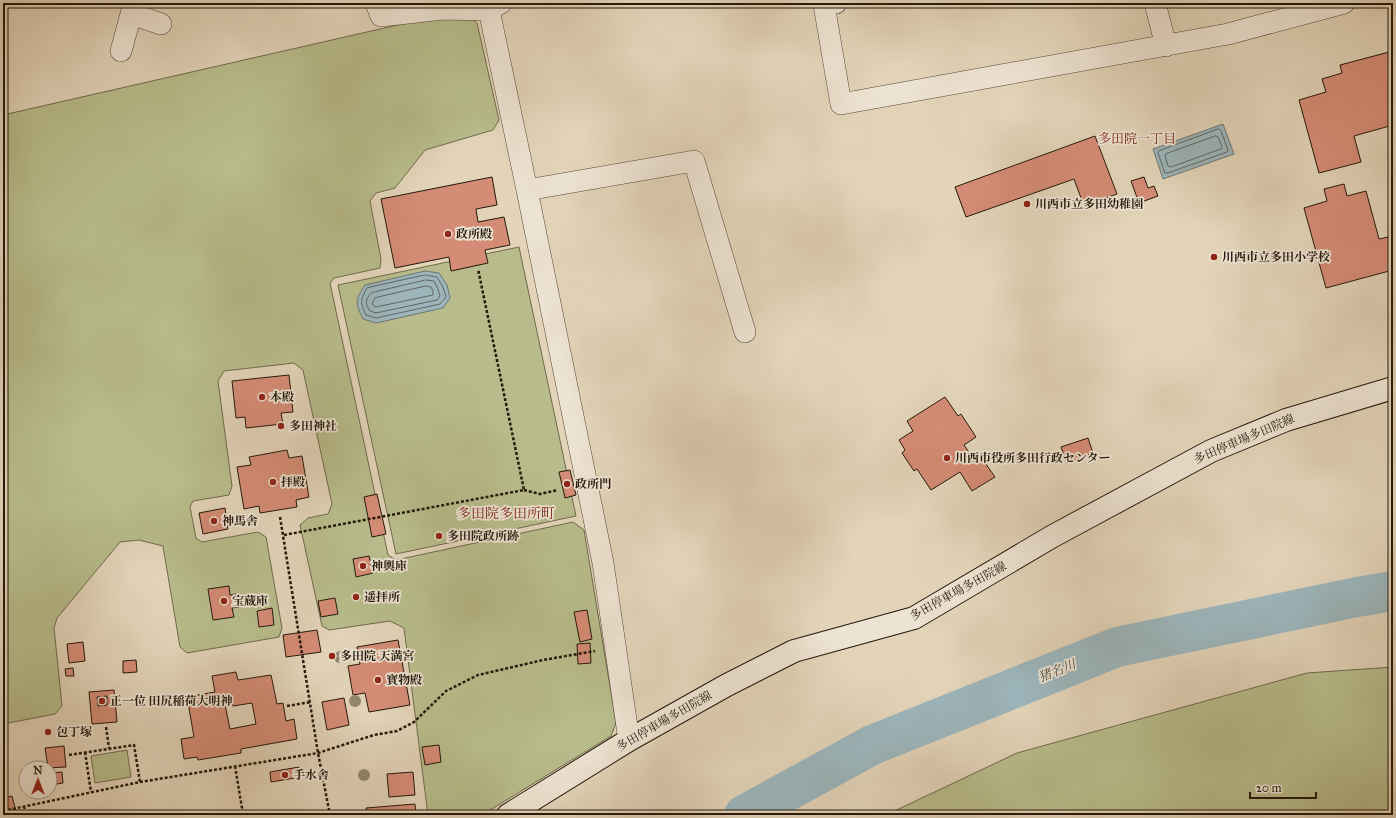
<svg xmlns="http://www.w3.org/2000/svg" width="1396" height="818" viewBox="0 0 1396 818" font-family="'IM FELL Great Primer','Noto Serif JP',serif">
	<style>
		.green { fill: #b8bc8c; stroke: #6e6a4c }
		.water { fill: #9cb5bb; stroke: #6c7675 }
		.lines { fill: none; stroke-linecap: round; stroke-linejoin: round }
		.shore { stroke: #606663; stroke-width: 1 }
		.river { stroke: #9cb5bb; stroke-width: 40 }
		.building { fill: #d58c76; stroke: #23180b; fill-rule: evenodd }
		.street-casing { stroke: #534736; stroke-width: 22 }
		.secondary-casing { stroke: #23180b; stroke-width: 24 }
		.path { stroke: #23180b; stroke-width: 2.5; stroke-dasharray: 3 2; stroke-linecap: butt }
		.street { stroke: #ede3d2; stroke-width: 21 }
		.secondary { stroke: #ede3d2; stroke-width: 22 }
		.tree { fill: #92886f }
		.poi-dot { fill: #8f2418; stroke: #ede3d2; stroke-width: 1.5 }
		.labels { text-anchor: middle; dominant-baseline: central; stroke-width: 3.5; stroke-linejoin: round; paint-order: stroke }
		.poi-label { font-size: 12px; font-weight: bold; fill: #23180b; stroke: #ede3d2; text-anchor: start }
		.street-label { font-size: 12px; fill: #23180b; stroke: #ede3d2 }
		.neighbourhood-label { font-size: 13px; fill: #7a1f14; stroke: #ede3d2 }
		.water-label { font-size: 13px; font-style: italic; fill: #4d4f49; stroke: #ede3d2 }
		.quarter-label { font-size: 14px; fill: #7a1f14; stroke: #ede3d2 }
	</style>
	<rect width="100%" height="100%" fill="#e3d4b9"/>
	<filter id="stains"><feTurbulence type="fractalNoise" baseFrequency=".005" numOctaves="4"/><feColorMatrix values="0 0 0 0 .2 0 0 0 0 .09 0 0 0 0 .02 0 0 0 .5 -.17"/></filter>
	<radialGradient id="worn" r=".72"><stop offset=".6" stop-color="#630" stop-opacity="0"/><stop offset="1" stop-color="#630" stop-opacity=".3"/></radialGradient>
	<path class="green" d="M459,11L477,23L499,120L493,130L425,150L395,188L376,193L370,201L381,259L380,268L334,278L330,283L388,555L396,560L573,522L584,530L616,723L611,736L482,815H428L404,628L390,621L329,630L322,626L300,525L308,518L328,514L332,504L303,370L294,363L224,371L218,381L232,486L229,495L193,501L190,507L196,538L202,542L258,532L266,537L282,628L279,637L187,653L180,647L163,546L139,540L120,542L57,618L54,628L62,706L55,714L3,724V115Z
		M519,247L576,516L396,554L338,285Z
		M1393,667V815H886L1017,753L1307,673Z
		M127,750L131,777L95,783L91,756Z"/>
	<path class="water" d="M1223,124L1234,154L1163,179L1153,149Z
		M425,271L439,273L447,285L450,298L443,308L376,323L363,319C355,303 355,300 365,285Z"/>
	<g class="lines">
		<path class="shore" d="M1219,129L1221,131L1228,150L1227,152L1168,173H1165L1158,153L1159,151Z
			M1216,136L1218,137L1222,147L1221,149L1171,167L1168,166L1165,156L1166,154Z
			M425,275L437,277L443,287L446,297L440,304L376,318L366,315C360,303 360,300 367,288Z
			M426,280L434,281L438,289L440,296L437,300L376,313L370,311C365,304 365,300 371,293Z
			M426,286L431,287L433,291V295L376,307L374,306L372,303L375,298Z"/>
		<path class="river" d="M744,815L872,745L1117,647L1357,597L1393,591"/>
	</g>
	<path class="building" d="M1393,51V125L1354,136L1361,162L1319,173L1299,100L1326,92L1322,79L1342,73L1340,65Z
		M1095,136L1117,194L1084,206L1074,179L966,217L955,187Z
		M492,177L497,205L476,209L478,222L504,217L510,245L485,250L488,263L451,271L449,257L395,268L381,199Z
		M1144,177L1148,188L1154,186L1158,196L1139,203L1131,181Z
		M1344,184L1347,196L1366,191L1379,239L1393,236V270L1326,288L1304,208L1327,201L1324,189Z
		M289,375L293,412L281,413L283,424L246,428L245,417L236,418L232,381Z
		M945,397L958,416L961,414L976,437L964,445L977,464L983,460L995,477L972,491L960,472L931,490L917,469L914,471L902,453L905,450L899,440L913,431L907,421Z
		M1088,438L1093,453L1067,463L1061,447Z
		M287,450L289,458L302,456L309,497L296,500L297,507L260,513L259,506L244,509L237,467L251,465L249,457Z
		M570,470L576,495L565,498L559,472Z
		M377,494L386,534L372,537L364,497Z
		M225,508L228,529L203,534L199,513Z
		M369,556L373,573L356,577L353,559Z
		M229,586L230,595L236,594L239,607L232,608L234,617L213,620L208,589Z
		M335,598L338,614L321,617L318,601Z
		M272,608L274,625L259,627L257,611Z
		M587,610L592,639L580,642L574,612Z
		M317,630L321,652L286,657L283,635Z
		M398,640L410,705L369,712L365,693L353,695L348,666L360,664L357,647Z
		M83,642L85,661L69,663L67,644Z
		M590,643L591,663L578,664L577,644Z
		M335,653V658L329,659V654Z
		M136,660L137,672L123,673V661Z
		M73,668L74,676H66L65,669Z
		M236,672L238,680L271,675L277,704L283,703L286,721L294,719L297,739L241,749V753L198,760L197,757L184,759L181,739L194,737L187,697L215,692L212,676ZM231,694L233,706L252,703L256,724L230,729L223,695Z
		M114,690L117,722L92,724L89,692Z
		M107,696V705L98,706L97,697Z
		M344,698L349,725L327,730L322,702Z
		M439,745L441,762L425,765L422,747Z
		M64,746L66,767L48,768L45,748Z
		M299,767L301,777L271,782L270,772Z
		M62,772L63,783L51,785L50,773Z
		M413,772L415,795L389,797L387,774Z
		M12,796L17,815H3V798Z
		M415,804L416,815H367L366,808Z"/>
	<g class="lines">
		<defs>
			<path id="street" d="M376,3L381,16L443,9L489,10L501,3
				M836,3L824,5L841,104L1228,34L1344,3
				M1155,3L1166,46
				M489,10L527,190L694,161L745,332
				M132,14L161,24
				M121,51L134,3
				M527,190L603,563L629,740"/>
			<path id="secondary" d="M508,815L629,740L727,685L794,651L914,618L1053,536L1211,451L1286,420L1393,388"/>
		</defs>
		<use href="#street" class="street-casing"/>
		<use href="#secondary" class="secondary-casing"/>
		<path class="path" d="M524,490L540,494L558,490
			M280,517L318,753L330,815
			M284,535L524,490L478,269
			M287,706L311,702
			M106,727L109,748
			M85,752L91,792
			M69,755L134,745L140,782
			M235,766L242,808L239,815
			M24,806L26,815
			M3,811L140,782L318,753L374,735L397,731L414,722L446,691L478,675L543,660L595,651"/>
		<use href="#street" class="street"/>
		<use href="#secondary" class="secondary"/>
	</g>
	<g class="tree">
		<circle cx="340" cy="657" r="6"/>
		<circle cx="355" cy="701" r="6"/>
		<circle cx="364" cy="775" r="6"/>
	</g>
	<g class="poi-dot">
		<circle cx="1027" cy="204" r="4"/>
		<circle cx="448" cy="234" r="4"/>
		<circle cx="1214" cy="257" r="4"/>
		<circle cx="262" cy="397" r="4"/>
		<circle cx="281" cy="426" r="4"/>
		<circle cx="947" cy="458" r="4"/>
		<circle cx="273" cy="482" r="4"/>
		<circle cx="567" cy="484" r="4"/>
		<circle cx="214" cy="521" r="4"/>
		<circle cx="439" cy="536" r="4"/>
		<circle cx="363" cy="566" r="4"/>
		<circle cx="356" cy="597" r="4"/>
		<circle cx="224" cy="601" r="4"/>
		<circle cx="332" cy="656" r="4"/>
		<circle cx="378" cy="680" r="4"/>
		<circle cx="102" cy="701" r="4"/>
		<circle cx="48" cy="732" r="4"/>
		<circle cx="285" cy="775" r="4"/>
	</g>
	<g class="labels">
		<g class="poi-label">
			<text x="1035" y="204">川西市立多田幼稚園</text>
			<text x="456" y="234">政所殿</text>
			<text x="1222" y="257">川西市立多田小学校</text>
			<text x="270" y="397">本殿</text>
			<text x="289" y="426">多田神社</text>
			<text x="955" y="458">川西市役所多田行政センター</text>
			<text x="281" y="482">拝殿</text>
			<text x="575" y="484">政所門</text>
			<text x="222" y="521">神馬舎</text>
			<text x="447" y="536">多田院政所跡</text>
			<text x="371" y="566">神輿庫</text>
			<text x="364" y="597">遥拝所</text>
			<text x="232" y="601">宝蔵庫</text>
			<text x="340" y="656">多田院 天満宮</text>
			<text x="386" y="680">寳物殿</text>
			<text x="110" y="701">正一位 田尻稲荷大明神</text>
			<text x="56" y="732">包丁塚</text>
			<text x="293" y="775">手水舎</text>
		</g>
		<g class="street-label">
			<text transform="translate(1244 439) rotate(-23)">多田停車場多田院線</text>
			<text transform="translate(958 591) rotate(-29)">多田停車場多田院線</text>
			<text transform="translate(664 721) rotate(-30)">多田停車場多田院線</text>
		</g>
		<g class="neighbourhood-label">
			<text x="1137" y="139">多田院一丁目</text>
		</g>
		<g class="water-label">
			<text transform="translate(1057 671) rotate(-22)">猪名川</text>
		</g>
		<g class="quarter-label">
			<text x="506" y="513">多田院多田所町</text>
		</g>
	</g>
	<rect width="1396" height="818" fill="none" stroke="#e3d4b9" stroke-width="16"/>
	<rect x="4" y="4" width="1388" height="810" fill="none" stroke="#23180b" stroke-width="2"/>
	<rect x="8" y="8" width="1380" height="802" fill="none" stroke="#23180b"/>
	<g transform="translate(38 780)"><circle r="19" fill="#ede3d2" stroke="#9c9282"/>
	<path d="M0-3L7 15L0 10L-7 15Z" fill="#8f2418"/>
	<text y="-6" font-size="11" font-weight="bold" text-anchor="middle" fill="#23180b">N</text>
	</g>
	<path d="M1250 792v6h66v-6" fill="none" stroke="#23180b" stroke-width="2"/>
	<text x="1256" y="792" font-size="12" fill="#23180b" stroke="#ede3d2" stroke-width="3" paint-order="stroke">20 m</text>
	<rect width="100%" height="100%" filter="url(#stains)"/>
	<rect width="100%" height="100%" fill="url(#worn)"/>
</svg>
